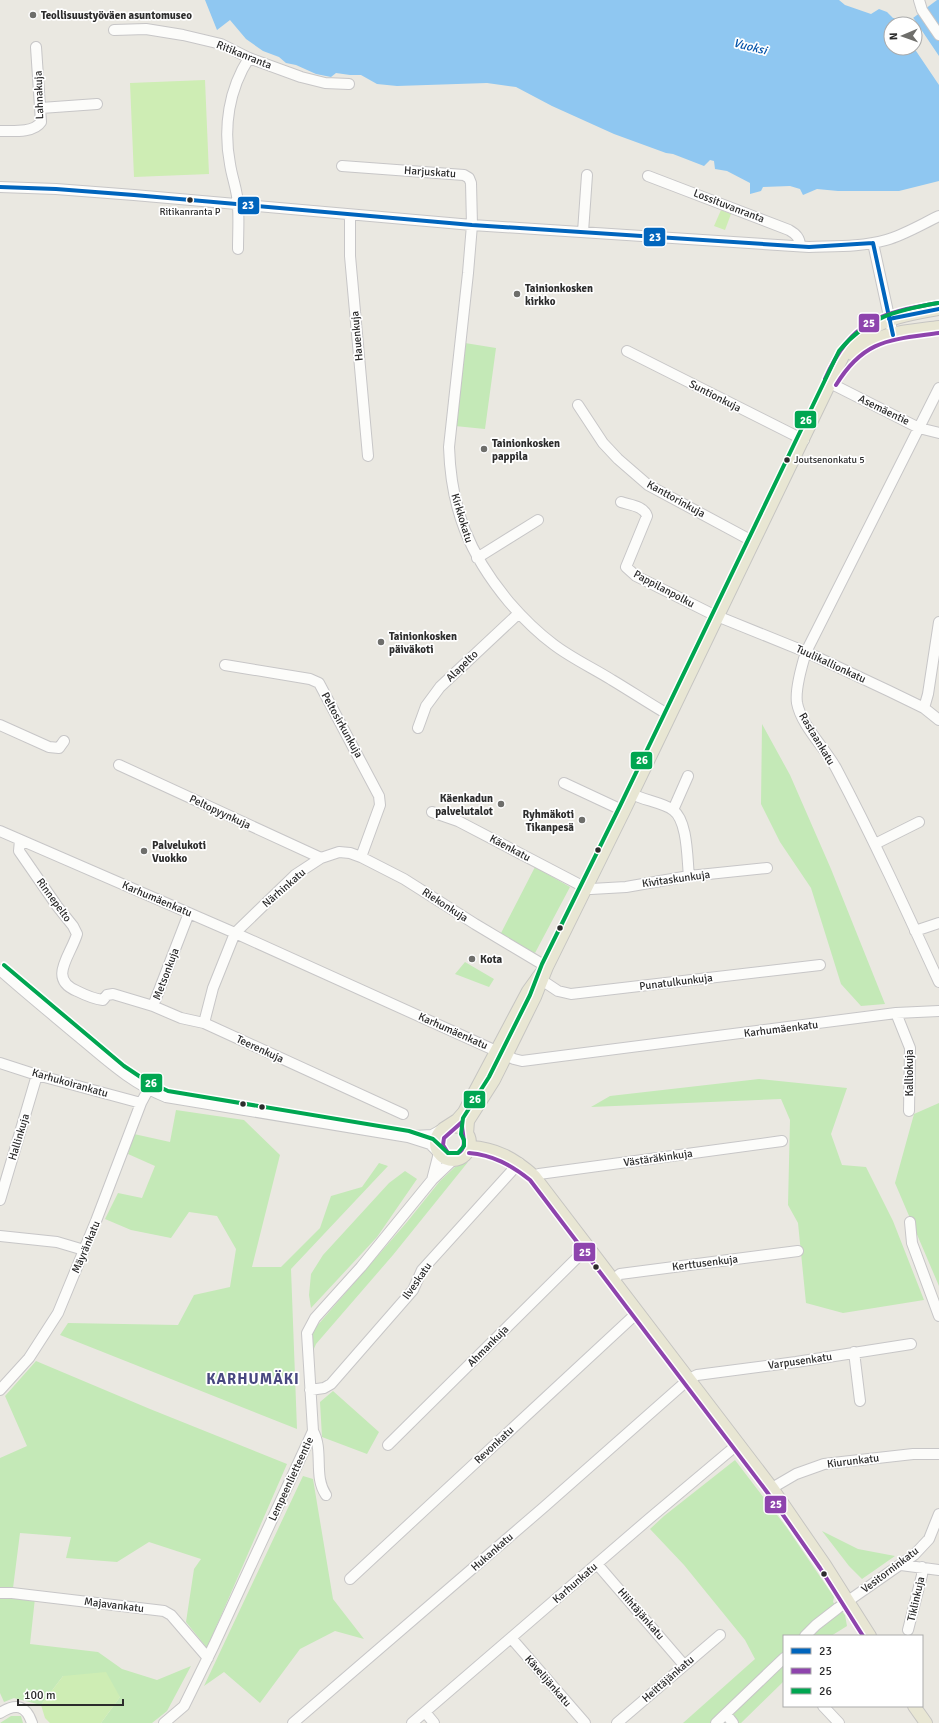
<svg xmlns="http://www.w3.org/2000/svg" width="939" height="1723" viewBox="0 0 939 1723" font-family="Signika,sans-serif">
	<style>
		.green { fill: #c4e9b7 }
		.pitch { fill: #ceedb4 }
		.water { fill: #8fc7f1; fill-rule: evenodd }
		.pier { fill: #eae8e1 }
		.lines { fill: none; stroke-linecap: round; stroke-linejoin: round }
		.minor-casing { stroke: #c7c6c7; stroke-width: 12 }
		.major-casing { stroke: #c6c5c2; stroke-width: 14 }
		.minor { stroke: #fcfcfa; stroke-width: 10 }
		.major { stroke: #e8e6d3; stroke-width: 12 }
		.bus-1-casing { stroke: #fff; stroke-width: 7 }
		.bus-2-casing { stroke: #fff; stroke-width: 7 }
		.bus-3-casing { stroke: #fff; stroke-width: 7 }
		.bus-1 { stroke: #0065bd; stroke-width: 4 }
		.bus-2 { stroke: #8e44ad; stroke-width: 4 }
		.bus-3 { stroke: #00a651; stroke-width: 4 }
		.poi-dot { fill: #6e6e6b; stroke: #fff; stroke-width: 1.5 }
		.bus-dot { fill: #2c2c2c; stroke: #fff; stroke-width: 1.5 }
		.labels { text-anchor: middle; dominant-baseline: central; stroke-width: 3.5; stroke-linejoin: round; paint-order: stroke }
		.bus-label { font-size: 10px; fill: #2c2c2c; stroke: #fff }
		.poi-label { font-size: 11px; font-weight: bold; fill: #2c2c2c; stroke: #fff; text-anchor: start }
		.street-label { font-size: 11px; fill: #2c2c2c; stroke: #fff }
		.water-label { font-size: 12px; font-style: italic; fill: #0353a9; stroke: #fff }
		.district-label { font-size: 15px; font-weight: bold; letter-spacing: 1px; fill: #484880; stroke: #fff }
		.line-badge { stroke: #fff; stroke-width: 1.5 }
		.badge-label { font-size: 11px; text-anchor: middle; font-weight: bold; fill: #fff }
	</style>
	<rect width="100%" height="100%" fill="#eae8e1"/>
	<path class="green" d="M465,343L496,348L485,429L455,426Z
		M762,724L790,775L831,869L885,1004L861,1006L841,984L811,888L780,842L761,804Z
		M535,867L570,887L535,953L500,935Z
		M465,962L494,979L489,987L455,974Z
		M759,1079L847,1088L831,1134L842,1165L866,1167L893,1221L924,1300L843,1313L806,1303L798,1223L788,1205L790,1120L781,1099L591,1107L610,1096Z
		M939,1103V1286L895,1183L914,1114Z
		M176,1110L244,1120L280,1155L252,1267H281L320,1228L331,1196L362,1187L379,1163L388,1166L291,1269L297,1429L60,1335L68,1323L178,1325L194,1295L230,1287L236,1249L217,1216L189,1212L171,1238L131,1230L105,1219L118,1193L142,1198L155,1166L128,1154L134,1134L170,1142Z
		M468,1162L393,1255L316,1344L313,1351L311,1335L316,1327L407,1222L440,1181L455,1167Z
		M405,1171L417,1179L377,1237L311,1308L309,1295L311,1274L323,1255L389,1183Z
		M36,1361L150,1409L287,1464L207,1648L186,1622L194,1569L201,1559L149,1542L117,1562L66,1558L71,1537L20,1533L12,1596L35,1598L30,1644L98,1652L122,1669L157,1680L191,1666L167,1711L152,1723H101L120,1697L63,1676L41,1705L14,1698L4,1702L0,1693V1458L27,1446L5,1396Z
		M333,1391L379,1432L367,1454L322,1437L320,1402Z
		M735,1460L787,1528L834,1597L833,1602L845,1615L847,1626L831,1636H784V1681L741,1723H683L755,1659L745,1640L684,1565L650,1529L664,1516Z
		M303,1476L313,1479L333,1599L364,1639L335,1631L300,1649L260,1703L224,1672L204,1686Z
		M822,1531L858,1549L895,1556L862,1579L849,1566Z
		M11,1716H21L23,1723H0Z"/>
	<path class="pitch" d="M205,80L209,174L134,177L130,83Z
		M721,210L731,214L725,230L714,226Z
		M106,1672L120,1697L101,1723H50L45,1718L41,1705L63,1676Z"/>
	<path class="water" d="M205,0H839L845,5L871,14L879,9L887,12L893,18H913L937,0H939V181L899,191H838L817,189L803,195L800,189L790,186L763,187L761,191L750,194V183L727,171L715,169L714,161L710,160L704,166L673,154L666,153L614,134L552,106L516,87L487,83L397,86L377,84L361,75H350L336,73L331,77L316,74L296,65L286,63L279,57L263,51L246,39L230,20L217,30ZM891,24H915V48H891Z"/>
	<path class="pier" d="M891,13L894,16H912L939,56V85L914,48H915V24H898Z"/>
	<g class="lines">
		<defs>
			<path id="minor" d="M919,0L922,10L939,35
				M114,30L146,29L183,35L221,44L249,58L301,77L325,83L349,84
				M41,108L97,104
				M0,131C12,131 34,133 41,122L36,47
				M342,166L464,175L469,178L471,183L472,225L468,273L449,447C451,509 469,554 509,602C522,617 537,632 553,644C571,658 593,668 612,680C632,692 650,704 669,715
				M648,176L789,230C796,234 800,238 800,246
				M0,187L56,189L134,195L472,225L809,247C835,246 861,247 886,240C904,235 922,224 939,216
				M350,216V256L368,456
				M583,232L587,175
				M873,243L893,335
				M238,249C238,235 239,220 238,206C238,192 232,178 230,164C223,127 229,89 249,58
				M627,351L804,440
				M830,383L919,428L939,433
				M939,388L806,652C802,665 795,690 797,703C801,725 825,748 836,768C873,838 906,910 939,982
				M578,405L603,443L618,459L648,485L754,542
				M621,502C630,505 644,506 647,516L626,567L636,576L712,614L806,652L889,691L924,708L939,720
				M477,558L538,520
				M225,665L310,679L319,683L379,796L380,805L361,857
				M924,708L928,694L939,622
				M0,725L49,747L59,748L64,741
				M418,728L426,706L440,687L519,613
				M119,765L321,858
				M564,783L624,811
				M632,794C643,800 664,803 673,810C688,821 687,859 689,876
				M673,810L688,776
				M432,812L458,821L586,888L591,889L626,887L689,876L767,868
				M0,831L235,933L514,1059L522,1061L896,1013L939,1011
				M20,840L19,851L57,906L73,926L77,934C71,955 47,979 77,991C85,995 94,999 103,1000L107,995L113,994L153,1006
				M875,844L919,822
				M189,913L153,1006L181,1018L204,1023
				M915,931L939,923
				M0,970C26,993 53,1015 79,1037C108,1061 131,1083 166,1097L408,1137L430,1144L439,1153L432,1180
				M537,977L558,991L571,994L820,965
				M896,1013L910,1048L909,1111
				M0,1063L37,1075L141,1103
				M403,1114L204,1023L213,988L235,933L295,875L321,858L339,852L350,853L361,857L404,879L475,924L547,967
				M414,1136L432,1135L443,1129
				M534,1176L539,1174L782,1141
				M0,1200L37,1075
				M910,1222L912,1243L939,1316
				M0,1236L57,1242L84,1250
				M613,1280L620,1274L798,1251
				M854,1352L860,1401
				M0,1390L29,1358L58,1313L96,1221L141,1103L148,1090
				M310,1390L324,1388L331,1384L413,1290L422,1270L519,1163
				M313,1431C324,1451 313,1476 326,1495
				M388,1445L588,1247
				M772,1488L796,1474L824,1464L913,1454H939
				M597,1564L684,1665
				M901,1565L939,1570
				M350,1579L638,1312
				M0,1593H12L164,1611L171,1615L208,1658
				M908,1630L922,1575V1567
				M805,1636L816,1625L838,1608L914,1555L929,1539L939,1514
				M512,1639L585,1723
				M823,1706L839,1723
				M425,1712L434,1723
				M0,1713C16,1703 26,1705 32,1723
				M726,1714L733,1723
				M164,1723L184,1706L214,1645L313,1431L307,1333L315,1318L361,1267L432,1180L453,1160
				M293,1723L544,1507L689,1379L697,1375L796,1362L911,1344
				M412,1723L650,1518L738,1444
				M617,1723L720,1635
				M716,1723L784,1658"/>
			<path id="major" d="M852,354C875,332 909,331 939,327
				M436 1143a17 17 0 1 1 34 0a17 17 0 1 1-34 0Z
				M443,1129L457,1120L464,1112L528,991L541,973
				M467,1134L468,1121L494,1080L535,997L547,967L624,811L844,354C871,320 898,316 939,309
				M470,1147C496,1148 515,1159 534,1176L772,1488L825,1565L870,1636
				M914,1706L926,1723"/>
		</defs>
		<use href="#minor" class="minor-casing"/>
		<use href="#major" class="major-casing"/>
		<use href="#minor" class="minor"/>
		<use href="#major" class="major"/>
		<defs>
			<path id="bus-1" d="M0,187L56,189L134,195L472,225L809,247L873,243
				M873,243L893,335
				M889,319L939,309"/>
			<path id="bus-2" d="M825,379C851,321 879,313 938,303
				M836,385C864,339 890,340 939,333
				M462,1122C461,1133 469,1147 458,1153H448L443,1145L444,1138Z
				M469,1153C493,1155 511,1165 530,1180L767,1492L820,1568L863,1636"/>
			<path id="bus-3" d="M4,965L124,1066L145,1080L168,1091L409,1131L433,1139L448,1153H458L464,1146V1140L461,1134L463,1118L489,1077L530,995L542,964L619,808L839,351C867,317 897,310 938,303"/>
		</defs>
		<use href="#bus-1" class="bus-1-casing"/>
		<use href="#bus-2" class="bus-2-casing"/>
		<use href="#bus-3" class="bus-3-casing"/>
		<use href="#bus-1" class="bus-1"/>
		<use href="#bus-2" class="bus-2"/>
		<use href="#bus-3" class="bus-3"/>
	</g>
	<g class="poi-dot">
		<circle cx="33" cy="15" r="4"/>
		<circle cx="517" cy="294" r="4"/>
		<circle cx="484" cy="449" r="4"/>
		<circle cx="381" cy="642" r="4"/>
		<circle cx="501" cy="804" r="4"/>
		<circle cx="582" cy="820" r="4"/>
		<circle cx="144" cy="851" r="4"/>
		<circle cx="472" cy="959" r="4"/>
	</g>
	<g class="bus-dot">
		<circle cx="190" cy="200" r="3.5"/>
		<circle cx="787" cy="460" r="3.5"/>
		<circle cx="598" cy="850" r="3.5"/>
		<circle cx="560" cy="928" r="3.5"/>
		<circle cx="243" cy="1104" r="3.5"/>
		<circle cx="262" cy="1107" r="3.5"/>
		<circle cx="596" cy="1267" r="3.5"/>
		<circle cx="824" cy="1574" r="3.5"/>
	</g>
	<g class="labels">
		<g class="bus-label">
			<text x="190" y="212">Ritikanranta P</text>
			<text x="794" y="460" text-anchor="start">Joutsenonkatu 5</text>
		</g>
		<g class="poi-label">
			<text x="41" y="15">Teollisuustyöväen asuntomuseo</text>
			<text x="525" y="288">Tainionkosken<tspan x="525" dy="13">kirkko</tspan></text>
			<text x="492" y="443">Tainionkosken<tspan x="492" dy="13">pappila</tspan></text>
			<text x="389" y="636">Tainionkosken<tspan x="389" dy="13">päiväkoti</tspan></text>
			<text x="493" y="798" text-anchor="end">Käenkadun<tspan x="493" dy="13">palvelutalot</tspan></text>
			<text x="574" y="814" text-anchor="end">Ryhmäkoti<tspan x="574" dy="13">Tikanpesä</tspan></text>
			<text x="152" y="845">Palvelukoti<tspan x="152" dy="13">Vuokko</tspan></text>
			<text x="480" y="959">Kota</text>
		</g>
		<g class="street-label">
			<text transform="translate(244 55) rotate(22)">Ritikanranta</text>
			<text transform="translate(39 95) rotate(-92)">Lahnakuja</text>
			<text transform="translate(430 172) rotate(4)">Harjuskatu</text>
			<text transform="translate(729 206) rotate(21)">Lossituvanranta</text>
			<text transform="translate(357 336) rotate(-95)">Hauenkuja</text>
			<text transform="translate(715 396) rotate(27)">Suntionkuja</text>
			<text transform="translate(884 410) rotate(26)">Asemäentie</text>
			<text transform="translate(676 499) rotate(29)">Kanttorinkuja</text>
			<text transform="translate(462 518) rotate(73)">Kirkkokatu</text>
			<text transform="translate(664 589) rotate(28)">Pappilanpolku</text>
			<text transform="translate(831 664) rotate(25)">Tuulikallionkatu</text>
			<text transform="translate(462 666) rotate(-44)">Alapelto</text>
			<text transform="translate(342 725) rotate(61)">Peltosirkunkuja</text>
			<text transform="translate(817 739) rotate(59)">Rastaankatu</text>
			<text transform="translate(220 812) rotate(25)">Peltopyynkuja</text>
			<text transform="translate(510 848) rotate(28)">Käenkatu</text>
			<text transform="translate(676 879) rotate(-8)">Kivitaskunkuja</text>
			<text transform="translate(284 888) rotate(-41)">Närhinkatu</text>
			<text transform="translate(157 899) rotate(23)">Karhumäenkatu</text>
			<text transform="translate(54 900) rotate(54)">Rinnepelto</text>
			<text transform="translate(445 905) rotate(33)">Riekonkuja</text>
			<text transform="translate(166 974) rotate(-69)">Metsonkuja</text>
			<text transform="translate(676 982) rotate(-7)">Punatulkunkuja</text>
			<text transform="translate(781 1029) rotate(-7)">Karhumäenkatu</text>
			<text transform="translate(453 1031) rotate(24)">Karhumäenkatu</text>
			<text transform="translate(260 1049) rotate(25)">Teerenkuja</text>
			<text transform="translate(909 1073) rotate(-90)">Kalliokuja</text>
			<text transform="translate(70 1083) rotate(16)">Karhukoirankatu</text>
			<text transform="translate(19 1137) rotate(-73)">Hallinkuja</text>
			<text transform="translate(658 1158) rotate(-8)">Västäräkinkuja</text>
			<text transform="translate(86 1247) rotate(-67)">Mäyränkatu</text>
			<text transform="translate(705 1263) rotate(-7)">Kerttusenkuja</text>
			<text transform="translate(417 1281) rotate(-55)">Ilveskatu</text>
			<text transform="translate(488 1346) rotate(-45)">Ahmankuja</text>
			<text transform="translate(800 1361) rotate(-8)">Varpusenkatu</text>
			<text transform="translate(494 1445) rotate(-43)">Revonkatu</text>
			<text transform="translate(853 1461) rotate(-7)">Kiurunkatu</text>
			<text transform="translate(291 1479) rotate(-65)">Lempeenlietteentie</text>
			<text transform="translate(492 1552) rotate(-41)">Hukankatu</text>
			<text transform="translate(890 1570) rotate(-37)">Vesitorninkatu</text>
			<text transform="translate(575 1583) rotate(-41)">Karhunkatu</text>
			<text transform="translate(916 1599) rotate(-77)">Tiklinkuja</text>
			<text transform="translate(114 1605) rotate(7)">Majavankatu</text>
			<text transform="translate(641 1614) rotate(49)">Hiihtäjänkatu</text>
			<text transform="translate(668 1679) rotate(-41)">Heittäjänkatu</text>
			<text transform="translate(548 1681) rotate(49)">Kävelijänkatu</text>
		</g>
		<g class="water-label">
			<text transform="translate(750 47) rotate(14)">Vuoksi</text>
		</g>
		<g class="district-label">
			<text x="253" y="1379">KARHUMÄKI</text>
		</g>
	</g>
	<g class="line-badge">
		<rect x="237" y="196" width="23" height="19" rx="4" fill="#0065bd"/>
		<rect x="643" y="227" width="23" height="20" rx="4" fill="#0065bd"/>
		<rect x="858" y="313" width="22" height="20" rx="4" fill="#8e44ad"/>
		<rect x="794" y="410" width="23" height="19" rx="4" fill="#00a651"/>
		<rect x="630" y="751" width="23" height="19" rx="4" fill="#00a651"/>
		<rect x="140" y="1073" width="23" height="20" rx="4" fill="#00a651"/>
		<rect x="463" y="1090" width="23" height="19" rx="4" fill="#00a651"/>
		<rect x="573" y="1242" width="23" height="20" rx="4" fill="#8e44ad"/>
		<rect x="764" y="1495" width="23" height="19" rx="4" fill="#8e44ad"/>
	</g>
	<g class="badge-label">
		<text x="248" y="209">23</text>
		<text x="655" y="241">23</text>
		<text x="869" y="327">25</text>
		<text x="806" y="424">26</text>
		<text x="642" y="764">26</text>
		<text x="151" y="1087">26</text>
		<text x="475" y="1103">26</text>
		<text x="585" y="1256">25</text>
		<text x="776" y="1508">25</text>
	</g>
	<rect x="783" y="1635" width="140" height="72" fill="#ffffff" stroke="#ababab"/>
	<rect x="791" y="1648" width="20" height="6" fill="#0065bd" stroke="#ababab"/>
	<text x="819" y="1655" font-size="12" fill="#2c2c2c">23</text>
	<rect x="791" y="1668" width="20" height="6" fill="#8e44ad" stroke="#ababab"/>
	<text x="819" y="1675" font-size="12" fill="#2c2c2c">25</text>
	<rect x="791" y="1688" width="20" height="6" fill="#00a651" stroke="#ababab"/>
	<text x="819" y="1695" font-size="12" fill="#2c2c2c">26</text>
	<g transform="translate(903 36) rotate(268)"><circle r="19" fill="#ffffff" stroke="#ababab"/>
	<path d="M0-3L7 15L0 10L-7 15Z" fill="#6e6e6b"/>
	<text y="-6" font-size="11" font-weight="bold" text-anchor="middle" fill="#2c2c2c">N</text>
	</g>
	<path d="M18 1699v6h105v-6" fill="none" stroke="#2c2c2c" stroke-width="2"/>
	<text x="24" y="1699" font-size="12" fill="#2c2c2c" stroke="#ffffff" stroke-width="3" paint-order="stroke">100 m</text>
</svg>
